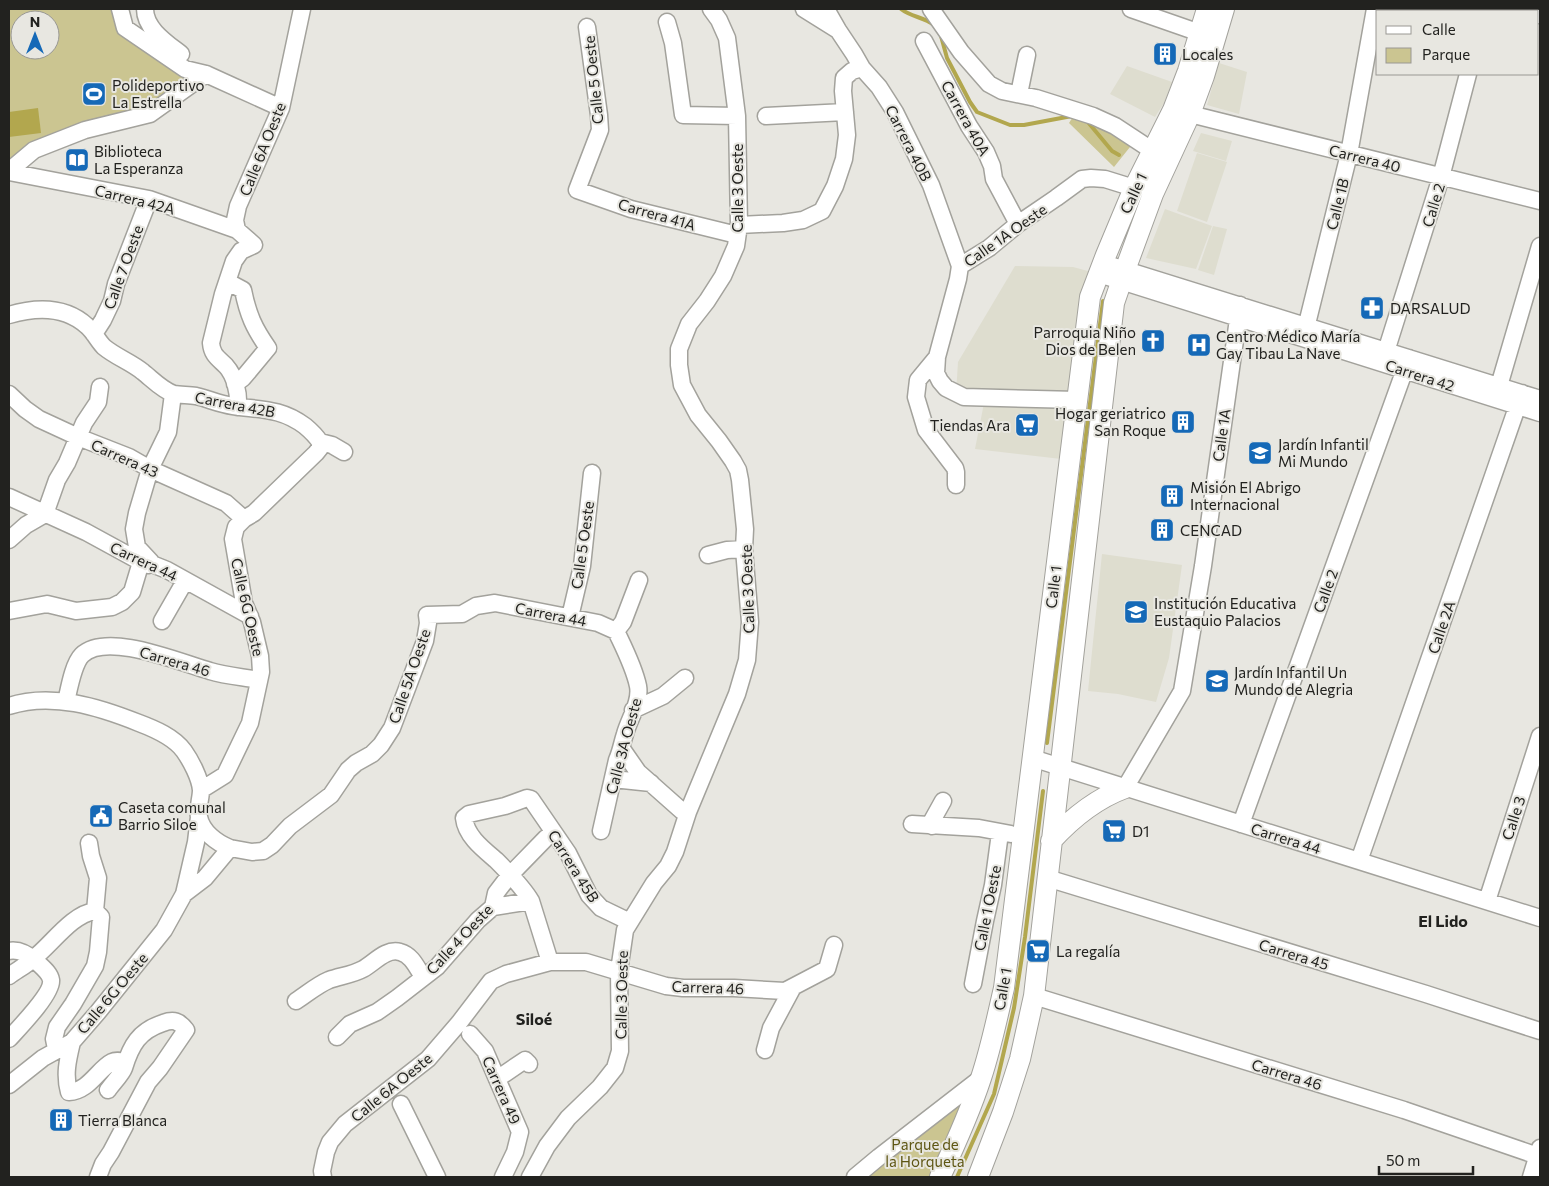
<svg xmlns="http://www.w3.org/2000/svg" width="1549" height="1186" viewBox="0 0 1549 1186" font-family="Commissioner,sans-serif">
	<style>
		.built { fill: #deddcf }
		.green { fill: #cbc591; fill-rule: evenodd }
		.water { fill: #b2a74e }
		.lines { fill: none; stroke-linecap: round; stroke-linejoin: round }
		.stream { stroke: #b2a74e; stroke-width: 4 }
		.minor-casing { stroke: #a3a29c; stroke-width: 19 }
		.major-casing { stroke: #a3a29c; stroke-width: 22 }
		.minor { stroke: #fff; stroke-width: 16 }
		.major { stroke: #fff; stroke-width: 20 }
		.labels { text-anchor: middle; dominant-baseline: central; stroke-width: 4; stroke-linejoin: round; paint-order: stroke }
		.poi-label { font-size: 15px; fill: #22221f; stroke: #e8e7e1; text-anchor: start }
		.street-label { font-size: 15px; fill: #22221f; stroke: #e8e7e1 }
		.park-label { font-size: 15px; fill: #5e5613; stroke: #e8e7e1 }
		.neighbourhood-label { font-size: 16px; font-weight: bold; fill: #22221f; stroke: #e8e7e1 }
	</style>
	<rect width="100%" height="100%" fill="#e8e7e1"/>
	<path class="built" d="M1219,63L1247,72L1239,114L1207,105Z
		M1127,66L1172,82L1164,103L1155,117L1110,94Z
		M1201,133L1232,141L1226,161L1193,151Z
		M1197,153L1227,162L1207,222L1177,211Z
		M1165,209L1212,226L1196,269L1146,258Z
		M1213,226L1227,229L1214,275L1198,270Z
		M1015,266L1073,267L1099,274L1070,460L975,449L985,398L956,394L958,362Z
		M1102,554L1182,565L1169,658L1156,702L1118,694L1088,691Z"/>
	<path class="green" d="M9,9H120L125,28L206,74L150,114L85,130L9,171ZM20,20H50V50H20Z
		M1076,112L1134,142L1114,167L1069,123Z
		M981,1078L940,1177H856Z"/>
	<path class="water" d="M38,108L41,133L9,137V112Z"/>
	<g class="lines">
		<path class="stream" d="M901,9C911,17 924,17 934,25
			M941,36L947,58L970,102L977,112L1010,125H1024L1072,116
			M1087,121L1112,151L1119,155
			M1047,743L1103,301
			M957,1177L994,1094L1014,1008L1025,937L1043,791"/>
		<defs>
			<path id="minor" d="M120,9L125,28L185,69L206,74L281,108
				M145,9C145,29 167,43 181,54
				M804,9L836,29
				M826,9L838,30L854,54L862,68L879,87L895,112L931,185L960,266L958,279L937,357L936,373L940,381L946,388L964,397L1077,400
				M931,9L961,52L989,84L1002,91L1036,98L1093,116L1115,126L1153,151
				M1131,9L1200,33
				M1504,9L1519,11
				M1483,11L1484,9
				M1538,15H1540
				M667,22L673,43L683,115L737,116
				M587,27L599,115L600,130L577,190L631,209L737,235
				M924,41L969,126L986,152L992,166L994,179L1018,224
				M1019,94L1027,55
				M1190,114L1540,201
				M766,116L845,112
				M9,171L34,150L85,130L150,114L206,74
				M9,172L149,199L237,230L254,245L241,251L234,261L223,294L211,343C212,355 218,358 226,366C235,376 239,393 238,407
				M739,225L783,223L803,220L822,211L835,186L844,159L847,135L843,91L844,78L852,71L862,68
				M237,230L235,220L238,206L281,108L302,9
				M1103,263L1540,399
				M960,266L989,248L1018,224L1056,198L1082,179L1091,178L1105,179L1134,188
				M1099,274L1540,413
				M228,282L243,290C248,315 254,328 268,348L243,378L235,384
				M9,315C36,307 65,306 87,326C94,332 98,341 104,347C116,357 131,362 143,372C152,379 162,390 174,394C181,395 189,395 196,396C209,399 219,404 233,406C261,410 281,408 305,426C311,431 316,436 320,442L332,445L344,452
				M94,334L103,320L112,301L116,284L149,199
				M1304,336L1349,154L1375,9
				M937,357L918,380L916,397L926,430L955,468L956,472V485
				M1383,361L1441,177L1468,74
				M9,394L25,409L39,419L78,437L129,457L150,469L226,503L244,519
				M1495,395L1499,386L1540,246
				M9,497L86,532L141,562L148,565L152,564L167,570L250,616
				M9,540L26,525L45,514L57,480L67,463L84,423L98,402L100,387
				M708,555L727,550L744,549
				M151,562L137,547L134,529L137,513L150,469L168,432L173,394
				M9,611L47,604L76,611L112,607L122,602L132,592L141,562
				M570,617L582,566L592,473
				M162,621L185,581
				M66,702C69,689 73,664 82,655C107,631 181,663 210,671C226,676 243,677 259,680
				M9,706C52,692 99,707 139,723C155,729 174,737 184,751C191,761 200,778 201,790C201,799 197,808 199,817C202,832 217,843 230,848
				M633,710L663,696L685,678
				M622,749L638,772L682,811L688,812
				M1032,758L1540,918
				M613,779L651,783
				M1125,788L1182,691L1203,566L1240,305
				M201,790L225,775L250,723L261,672L260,656L252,622L244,603L233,539L236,527L244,519L254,513L316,453L320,448V442
				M912,824L979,828L1011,834
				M1241,824L1409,358
				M932,826L933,819L943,801
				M601,831L617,760C621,751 622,743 625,734C629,719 641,702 638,686C634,667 624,648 616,631L623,622L639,580
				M1359,861L1522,393
				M1047,878L1426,994L1540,1031
				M184,894L205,878L230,848L252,852L263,851L272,845L290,826L331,795L348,770L356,763L372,754L381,745L392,728L425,641L428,623L427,615L462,614L476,606L495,603L598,623L616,631
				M1487,901L1540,736
				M493,907L531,901
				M9,951C19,949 29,955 37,962C42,967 50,973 51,980C53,993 18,1029 9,1039
				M550,962L531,901C524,889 507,871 496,860C483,849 466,836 464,818L469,814L505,806L527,798L531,799L568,853L589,895L601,908L630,922
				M9,976C17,970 27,965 34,958C52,944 72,914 95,911
				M973,984L985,921L993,885L1000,833
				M1034,996L1404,1110L1538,1156
				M296,1001C307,994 317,985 329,980C340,976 352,975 363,969C374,963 386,948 400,952C412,955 417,968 423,977
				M470,1034L485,1051L520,1132L515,1152L503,1177
				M337,1037L350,1024L377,1012L397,998L437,967L478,920L493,907L496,893L509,876L546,838L554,833
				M72,1042C68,1059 64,1074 69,1092C89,1091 98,1069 112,1062C116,1060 120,1061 125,1062
				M59,1049L55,1044L54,1039L57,1027L73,1004L95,966L98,952L101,917L95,911L98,878L91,856L89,843
				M765,1050L771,1028L793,987
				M497,1079L525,1060L529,1064
				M9,1085L43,1058L72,1042L98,1012L164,930L184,894L196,842L199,817
				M401,1104L437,1177
				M98,1177L103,1164L111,1152L148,1082L160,1068L186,1030C179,1021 174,1019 163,1023C139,1031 131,1045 124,1068C122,1074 112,1084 108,1090
				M323,1177L322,1171L326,1152L330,1142L345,1124L428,1059L459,1023L491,981L506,974L550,962H586L666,986L683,988H734L785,991L827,969L834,945
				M530,1177L547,1146L568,1118L600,1087L615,1068L620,1051L619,971L625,930L654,883L668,866L675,852L688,812L737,694L747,660L750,622L744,549L745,529L740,480L738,470L733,461L719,441L698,415L682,385L679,365V349L689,324L707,301L723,276L736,246L739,225L737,116L727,38L719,20L711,9
				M855,1177L879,1157L981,1078
				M1531,1177L1540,1148"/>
			<path id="major" d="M1051,841C1072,818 1095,799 1125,788
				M940,1177C955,1145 970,1112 981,1078C991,1048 997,1018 1004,988L1090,297L1106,255L1134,188L1173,110L1188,71L1207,9
				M978,1177L1003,1112L1020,1059L1034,996L1114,303L1128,262L1153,194L1190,114L1204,76L1224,9"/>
		</defs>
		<use href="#minor" class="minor-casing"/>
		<use href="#major" class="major-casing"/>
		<use href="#minor" class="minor"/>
		<use href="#major" class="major"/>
	</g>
	<defs>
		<symbol id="building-square" viewBox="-11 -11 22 22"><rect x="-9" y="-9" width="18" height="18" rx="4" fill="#1569b7" stroke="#e8e7e1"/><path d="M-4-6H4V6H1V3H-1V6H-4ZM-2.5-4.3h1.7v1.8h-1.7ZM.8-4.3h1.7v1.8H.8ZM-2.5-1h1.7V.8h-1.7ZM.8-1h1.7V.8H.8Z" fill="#fff"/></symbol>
		<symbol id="stadium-square" viewBox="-11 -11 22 22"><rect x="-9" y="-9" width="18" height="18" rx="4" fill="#1569b7" stroke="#e8e7e1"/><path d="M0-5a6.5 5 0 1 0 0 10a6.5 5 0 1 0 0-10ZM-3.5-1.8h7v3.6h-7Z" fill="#fff"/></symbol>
		<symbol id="library-square" viewBox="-11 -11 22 22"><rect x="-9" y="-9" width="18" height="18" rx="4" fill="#1569b7" stroke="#e8e7e1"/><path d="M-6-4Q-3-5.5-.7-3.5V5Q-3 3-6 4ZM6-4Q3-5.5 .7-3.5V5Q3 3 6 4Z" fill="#fff"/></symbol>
		<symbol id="pharmacy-square" viewBox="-11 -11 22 22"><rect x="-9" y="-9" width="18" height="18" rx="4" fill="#1569b7" stroke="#e8e7e1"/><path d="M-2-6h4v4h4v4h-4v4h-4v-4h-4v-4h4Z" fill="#fff"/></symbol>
		<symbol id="church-square" viewBox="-11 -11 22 22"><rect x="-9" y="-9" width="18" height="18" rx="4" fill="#1569b7" stroke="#e8e7e1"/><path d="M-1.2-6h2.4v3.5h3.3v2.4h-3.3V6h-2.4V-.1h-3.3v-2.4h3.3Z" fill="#fff"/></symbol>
		<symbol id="hospital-square" viewBox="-11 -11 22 22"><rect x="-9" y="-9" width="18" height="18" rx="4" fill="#1569b7" stroke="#e8e7e1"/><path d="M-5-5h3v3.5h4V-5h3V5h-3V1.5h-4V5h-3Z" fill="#fff"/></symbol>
		<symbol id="supermarket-square" viewBox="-11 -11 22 22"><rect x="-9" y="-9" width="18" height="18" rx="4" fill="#1569b7" stroke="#e8e7e1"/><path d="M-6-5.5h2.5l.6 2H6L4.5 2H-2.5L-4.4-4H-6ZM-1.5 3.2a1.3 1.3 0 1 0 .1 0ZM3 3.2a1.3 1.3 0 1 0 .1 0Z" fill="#fff"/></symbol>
		<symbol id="school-square" viewBox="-11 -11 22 22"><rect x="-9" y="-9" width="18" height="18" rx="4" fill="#1569b7" stroke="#e8e7e1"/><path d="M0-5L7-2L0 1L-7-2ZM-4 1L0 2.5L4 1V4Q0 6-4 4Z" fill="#fff"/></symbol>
		<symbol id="civic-square" viewBox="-11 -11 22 22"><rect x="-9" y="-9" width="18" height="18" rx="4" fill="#1569b7" stroke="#e8e7e1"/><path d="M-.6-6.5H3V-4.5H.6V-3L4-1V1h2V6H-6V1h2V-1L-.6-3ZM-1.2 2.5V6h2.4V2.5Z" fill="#fff"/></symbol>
	</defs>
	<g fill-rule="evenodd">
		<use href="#building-square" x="1151" y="40" width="28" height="28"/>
		<use href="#stadium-square" x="80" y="80" width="28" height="28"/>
		<use href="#library-square" x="63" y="146" width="28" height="28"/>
		<use href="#pharmacy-square" x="1358" y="294" width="28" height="28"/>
		<use href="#church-square" x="1139" y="327" width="28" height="28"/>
		<use href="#hospital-square" x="1185" y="331" width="28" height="28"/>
		<use href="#building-square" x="1169" y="408" width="28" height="28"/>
		<use href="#supermarket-square" x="1013" y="411" width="28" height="28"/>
		<use href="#school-square" x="1246" y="439" width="28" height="28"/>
		<use href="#building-square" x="1158" y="482" width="28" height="28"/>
		<use href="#building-square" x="1148" y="516" width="28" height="28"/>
		<use href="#school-square" x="1122" y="598" width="28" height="28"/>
		<use href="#school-square" x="1203" y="667" width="28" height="28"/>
		<use href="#civic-square" x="87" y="802" width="28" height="28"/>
		<use href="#supermarket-square" x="1100" y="817" width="28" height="28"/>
		<use href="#supermarket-square" x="1024" y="937" width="28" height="28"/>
		<use href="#building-square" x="47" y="1106" width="28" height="28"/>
	</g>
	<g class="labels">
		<g class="poi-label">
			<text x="1182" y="54">Locales</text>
			<text x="112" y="85">Polideportivo<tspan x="112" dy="17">La Estrella</tspan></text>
			<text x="94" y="151">Biblioteca<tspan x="94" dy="17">La Esperanza</tspan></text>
			<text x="1390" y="308">DARSALUD</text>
			<text x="1136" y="332" text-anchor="end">Parroquia Niño<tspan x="1136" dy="17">Dios de Belen</tspan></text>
			<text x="1216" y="336">Centro Médico María<tspan x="1216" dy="17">Gay Tibau La Nave</tspan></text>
			<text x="1166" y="413" text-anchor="end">Hogar geriatrico<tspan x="1166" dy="17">San Roque</tspan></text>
			<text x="1010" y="425" text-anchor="end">Tiendas Ara</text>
			<text x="1278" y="444">Jardín Infantil<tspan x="1278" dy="17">Mi Mundo</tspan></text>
			<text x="1190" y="487">Misión El Abrigo<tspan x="1190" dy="17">Internacional</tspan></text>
			<text x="1180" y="530">CENCAD</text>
			<text x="1154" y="603">Institución Educativa<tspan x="1154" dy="17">Eustaquio Palacios</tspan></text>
			<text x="1234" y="672">Jardín Infantil Un<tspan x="1234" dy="17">Mundo de Alegria</tspan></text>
			<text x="118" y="807">Caseta comunal<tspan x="118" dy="17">Barrio Siloe</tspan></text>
			<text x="1132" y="831">D1</text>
			<text x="1056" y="951">La regalía</text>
			<text x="78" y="1120">Tierra Blanca</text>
		</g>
		<g class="street-label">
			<text transform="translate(593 80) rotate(-96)">Calle 5 Oeste</text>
			<text transform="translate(966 118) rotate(61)">Carrera 40A</text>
			<text transform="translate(909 143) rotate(63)">Carrera 40B</text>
			<text transform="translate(262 149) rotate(-68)">Calle 6A Oeste</text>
			<text transform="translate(1365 158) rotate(14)">Carrera 40</text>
			<text transform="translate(737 188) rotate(-90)">Calle 3 Oeste</text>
			<text transform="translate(1133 193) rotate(-65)">Calle 1</text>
			<text transform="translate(135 199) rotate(14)">Carrera 42A</text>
			<text transform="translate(1337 204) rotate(-76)">Calle 1B</text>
			<text transform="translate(1433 205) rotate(-73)">Calle 2</text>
			<text transform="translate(657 214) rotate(16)">Carrera 41A</text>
			<text transform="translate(1005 235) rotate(-35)">Calle 1A Oeste</text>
			<text transform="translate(123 267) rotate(-70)">Calle 7 Oeste</text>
			<text transform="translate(1420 375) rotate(18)">Carrera 42</text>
			<text transform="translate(235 404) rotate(11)">Carrera 42B</text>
			<text transform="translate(1221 435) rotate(-82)">Calle 1A</text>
			<text transform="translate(125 458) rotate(24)">Carrera 43</text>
			<text transform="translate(582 545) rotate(-82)">Calle 5 Oeste</text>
			<text transform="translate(144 561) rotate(25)">Carrera 44</text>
			<text transform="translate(1053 587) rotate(-83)">Calle 1</text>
			<text transform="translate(747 589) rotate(-92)">Calle 3 Oeste</text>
			<text transform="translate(1325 591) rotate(-70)">Calle 2</text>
			<text transform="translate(248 607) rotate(77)">Calle 6G Oeste</text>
			<text transform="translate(551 614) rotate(11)">Carrera 44</text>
			<text transform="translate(1441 627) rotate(-71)">Calle 2A</text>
			<text transform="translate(175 661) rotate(16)">Carrera 46</text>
			<text transform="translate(409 676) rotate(-71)">Calle 5A Oeste</text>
			<text transform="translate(623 746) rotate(-75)">Calle 3A Oeste</text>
			<text transform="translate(1513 818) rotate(-72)">Calle 3</text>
			<text transform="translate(1286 838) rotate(17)">Carrera 44</text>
			<text transform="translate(574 866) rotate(58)">Carrera 45B</text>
			<text transform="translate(987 908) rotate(-79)">Calle 1 Oeste</text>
			<text transform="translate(459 939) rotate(-47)">Calle 4 Oeste</text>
			<text transform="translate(1294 954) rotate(17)">Carrera 45</text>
			<text transform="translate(708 987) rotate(2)">Carrera 46</text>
			<text transform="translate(1002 989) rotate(-80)">Calle 1</text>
			<text transform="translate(112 993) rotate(-50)">Calle 6G Oeste</text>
			<text transform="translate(621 995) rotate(-89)">Calle 3 Oeste</text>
			<text transform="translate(1287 1074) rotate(17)">Carrera 46</text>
			<text transform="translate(391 1087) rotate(-39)">Calle 6A Oeste</text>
			<text transform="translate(502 1090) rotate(66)">Carrera 49</text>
		</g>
		<g class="park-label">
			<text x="925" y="1144">Parque de<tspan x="925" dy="17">la Horqueta</tspan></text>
		</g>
		<g class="neighbourhood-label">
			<text x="1443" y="920">El Lido</text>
			<text x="534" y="1018">Siloé</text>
		</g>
	</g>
	<rect width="1549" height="1186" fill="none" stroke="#22221f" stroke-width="20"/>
	<rect x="1376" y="10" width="162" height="65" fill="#e8e7e1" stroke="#999893"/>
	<rect x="1386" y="26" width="25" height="8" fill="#ffffff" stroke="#999893"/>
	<text x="1422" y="35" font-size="15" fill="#22221f">Calle</text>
	<rect x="1386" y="48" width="25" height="15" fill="#cbc591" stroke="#999893"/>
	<text x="1422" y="60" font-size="15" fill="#22221f">Parque</text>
	<g transform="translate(35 35)"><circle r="24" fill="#e8e7e1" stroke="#999893"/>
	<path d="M0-4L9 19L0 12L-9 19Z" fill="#1569b7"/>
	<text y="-8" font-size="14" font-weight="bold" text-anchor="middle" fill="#22221f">N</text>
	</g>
	<path d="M1379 1166v8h94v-8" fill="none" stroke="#22221f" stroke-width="2.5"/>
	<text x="1386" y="1166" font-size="15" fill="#22221f" stroke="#e8e7e1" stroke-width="4" paint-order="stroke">50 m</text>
</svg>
